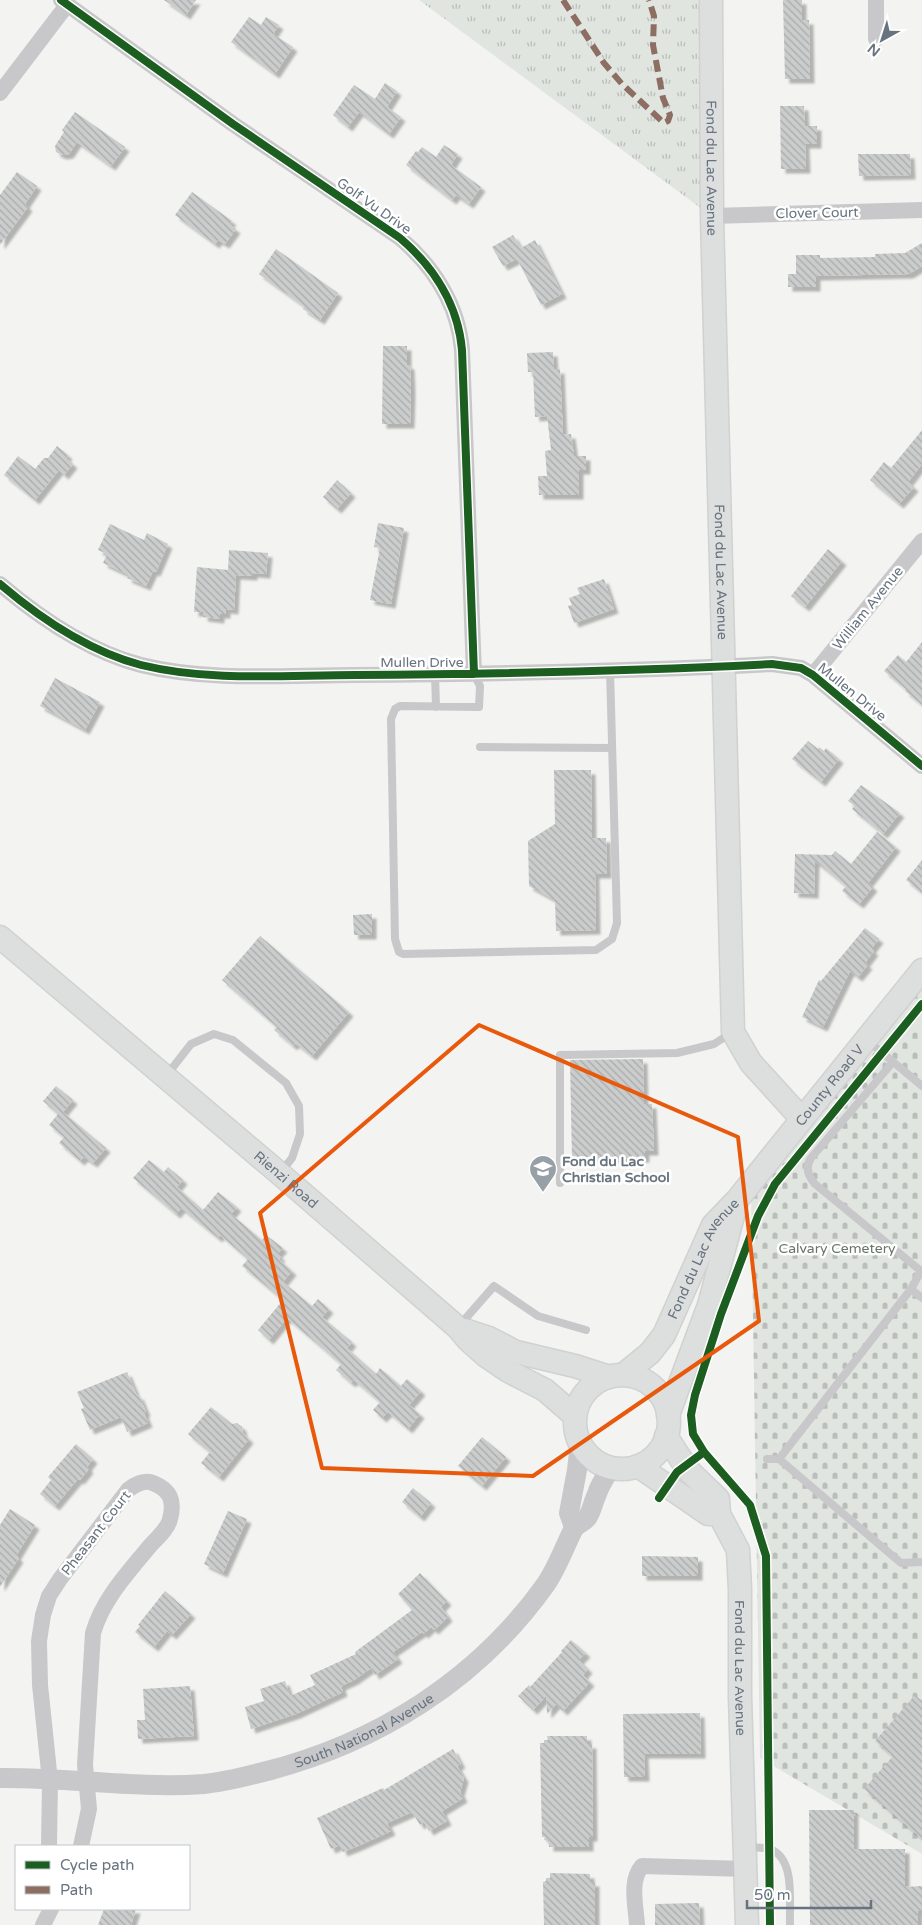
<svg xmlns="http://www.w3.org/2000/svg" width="922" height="1925" viewBox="0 0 922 1925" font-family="'Varela Round',sans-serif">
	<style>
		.grass { fill: url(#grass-tufts) }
		.cemetery { fill: url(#cemetery-stones) }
		.building { fill: url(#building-back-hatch); filter: url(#shadow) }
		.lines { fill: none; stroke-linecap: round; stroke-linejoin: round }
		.secondary-casing { stroke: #d0d1d1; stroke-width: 25 }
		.service { stroke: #c8c8ca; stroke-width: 8 }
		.minor { stroke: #c8c8ca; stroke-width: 16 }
		.tertiary { stroke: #c8c8ca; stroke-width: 20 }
		.secondary { stroke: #dddede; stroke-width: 22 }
		.quiet { stroke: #8d6e63; stroke-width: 6; stroke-dasharray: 12 6; stroke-linecap: butt }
		.cycleway-casing { stroke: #fff; stroke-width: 11 }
		.cycleway { stroke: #1b5e20; stroke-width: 8 }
		.marked { fill: none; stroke: #e8590c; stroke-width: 4; stroke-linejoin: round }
		.labels { text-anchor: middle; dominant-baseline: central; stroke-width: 5; stroke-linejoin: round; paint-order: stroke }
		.street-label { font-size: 14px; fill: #67737f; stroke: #fff }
		.poi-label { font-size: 14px; font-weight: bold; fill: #67737f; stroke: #fff; text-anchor: start }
		.park-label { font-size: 14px; fill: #677765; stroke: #fff }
	</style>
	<defs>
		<pattern id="grass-tufts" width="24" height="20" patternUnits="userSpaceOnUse" patternTransform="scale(1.25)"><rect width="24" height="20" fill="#e1e5e0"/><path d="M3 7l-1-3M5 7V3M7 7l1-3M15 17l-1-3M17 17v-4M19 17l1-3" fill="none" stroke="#babebb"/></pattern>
		<pattern id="cemetery-stones" width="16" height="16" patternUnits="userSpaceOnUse" patternTransform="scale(1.25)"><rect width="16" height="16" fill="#e1e5e0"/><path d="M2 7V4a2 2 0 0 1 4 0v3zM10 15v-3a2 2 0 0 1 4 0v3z" fill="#babebb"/></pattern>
		<pattern id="building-back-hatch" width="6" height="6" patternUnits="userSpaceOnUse" patternTransform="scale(1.25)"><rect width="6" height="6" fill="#cbcccc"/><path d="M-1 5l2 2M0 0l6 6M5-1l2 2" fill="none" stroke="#a9aaab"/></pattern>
		<filter id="shadow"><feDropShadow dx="4.5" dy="4.5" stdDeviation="1" flood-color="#0004"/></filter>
	</defs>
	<rect width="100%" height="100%" fill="#f3f3f2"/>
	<path class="grass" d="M419,0H711L706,212Z"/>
	<path class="cemetery" d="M922,987V1854L760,1758L751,1192Z"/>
	<path class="building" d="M164,0H196L186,15Z
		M783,0H802V20H809L810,79H785Z
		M249,17L261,25L266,17L279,25L273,34L293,47L275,74L231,42Z
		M385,83L397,91L387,107L401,117L389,134L359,112L348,127L333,115L354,85L375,99Z
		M780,106H804L805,126H817V144H805L806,169H781Z
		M75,112L125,147L111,166L77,142L69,154L62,155L56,152L55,146L64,132L62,130Z
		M444,145L458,154L451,165L481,187L469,204L456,195L452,200L406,165L416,151L418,152L422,147L436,157Z
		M858,154H910L911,175L859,176Z
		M17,172L37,186L25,204L28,207L0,245V195Z
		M192,192L232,221L229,224L236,229L225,244L218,240L215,244L175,215Z
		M513,235L521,248L535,240L562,294L541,305L517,259L503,266L492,247Z
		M922,243V266L909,274L816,276V287H788V274H796V255H820V258L875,257V254L905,253Z
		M276,249L338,293L320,320L303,309L304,306L259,274Z
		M383,346H407V365H410L411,389L410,424H382Z
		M553,352L554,370L560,369L563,435L571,434L574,456H586V470H579V495H539L538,476H547L545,451L551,450L547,416L535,417L533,372H528L527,353Z
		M922,430V464L908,482L914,487L899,504L870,480L884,462L891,468Z
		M57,446L68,455L66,458L73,464L64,475L59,470L35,500L4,475L18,456L35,469L44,458H48Z
		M337,480L351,493L337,509L323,497Z
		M378,523L404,528L391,604L370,600L380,548L374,547Z
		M110,524L144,540L147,533L168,544L156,572L153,571L146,586L127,578L129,575L103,563L107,554L98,550Z
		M828,549L842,561L805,607L791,596Z
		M229,550L268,553L266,574L253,573V576L236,575L234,610L226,609V614H220V619L203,617L204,612H194L197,567L228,570Z
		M604,579L614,609L574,623L568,606L572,605L569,598L580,594L577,588Z
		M922,642V705L905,691L906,689L884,671L898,655L906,662Z
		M55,678L100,702L85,730L40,706Z
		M808,741L818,749L819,747L824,751L826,748L839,759L821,782L792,759Z
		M554,770H591L592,838H606L607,874H595L596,930L556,931L555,900L529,886L528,841L555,824Z
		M861,785L900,813L883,834L852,809L855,806L848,801Z
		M877,832L896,847L868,883L873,887L859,904L842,891L846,886L815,861L814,894L794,893L795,854L832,855L835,851L851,864Z
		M922,860V893L906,880Z
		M372,914V935H354L353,915Z
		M865,928L879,939L871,949L874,951L865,963L868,965L858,977L850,971L823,1027L802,1017L819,980L821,981Z
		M260,936L349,1012L312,1056L295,1043L293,1046L274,1030L277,1027L222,980Z
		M643,1059L644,1104H652L654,1151H645V1158L572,1160L570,1060Z
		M56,1086L73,1100L63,1112L106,1148L93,1163L84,1157L80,1161L59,1143L64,1137L49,1125L58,1114L43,1101Z
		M149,1160L164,1172L168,1167L183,1180L177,1187L203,1210L218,1192L237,1207L231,1214L262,1240L266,1235L283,1248L277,1254L281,1257L279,1259L292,1271L283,1282L312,1306L318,1299L329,1309L322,1317L352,1342L347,1348L376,1374L380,1368L401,1386L407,1379L421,1391L409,1405L420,1414L408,1429L388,1412L382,1418L373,1410L380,1402L354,1380L351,1383L336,1370L341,1364L287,1318L269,1340L258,1330L283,1300L242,1266L248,1259L220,1235L218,1238L181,1208L176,1214L133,1178Z
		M127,1372L137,1396L139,1395L146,1412L144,1413L148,1423L127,1432L121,1417L90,1430L81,1409L84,1408L77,1392Z
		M211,1407L232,1424L237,1423L242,1427L243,1433L249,1439L219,1477L201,1463L210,1452L188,1434Z
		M482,1437L506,1457L482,1486L458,1466Z
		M76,1444L93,1459L87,1467L89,1469L80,1480L78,1479L55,1506L40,1494L51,1480L48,1477Z
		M413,1488L431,1503L420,1517L402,1502Z
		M10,1509L35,1525L16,1556L19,1558L0,1587V1525Z
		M228,1511L247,1519L223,1573L204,1564Z
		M642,1556L698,1557V1576H642Z
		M420,1573L447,1601L441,1607L448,1617L434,1630L431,1627L424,1634L422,1632L393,1652L398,1659L375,1675L371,1668L354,1680L341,1686L343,1692L296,1714L251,1729L245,1707L264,1701L260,1689L285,1681L290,1696L315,1685L310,1675L356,1654L355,1652L412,1610L398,1594Z
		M165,1591L191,1614L172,1635L167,1631L154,1647L135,1632L140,1626L138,1625Z
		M571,1640L586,1653L579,1660L588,1669L583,1675L590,1682L563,1711L556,1704L547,1714L546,1696L533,1710L518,1696L529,1685L530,1687L562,1652L561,1651Z
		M190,1686L194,1736L138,1739L137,1720H145L143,1689Z
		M915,1695L922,1701V1839L864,1789L893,1756L875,1741Z
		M700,1713L701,1754H644L645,1777H624L623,1714Z
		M547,1736H587V1744H592L593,1837H589V1847H549V1840H544L545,1837H542L540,1743H544V1740H548Z
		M453,1749L461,1764L457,1766L464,1778L460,1792L463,1798L442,1811L447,1821L429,1831L424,1822L420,1825L412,1812L387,1823L391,1831L358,1846L343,1852L340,1845L331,1849L317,1818L383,1788L384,1790Z
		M809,1810H854V1849H905V1887L922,1886V1911H918V1925H810Z
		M550,1873L590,1874V1882H595V1925H544L543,1882L546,1881V1878H550Z
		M699,1903L700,1925H655V1904Z
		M104,1909H136L131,1925H98Z"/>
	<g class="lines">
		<defs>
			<g id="secondary">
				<path id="s2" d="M711,0L712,216L733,1032L751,1063L802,1119"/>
				<path id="s3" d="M0,937L279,1173L457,1327L468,1340L486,1356L508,1371L545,1390L575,1416"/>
				<path d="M465,1330L489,1338L516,1352L575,1366L609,1377"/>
				<path id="s4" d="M623,1375L650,1353L664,1335L713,1225L737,1200L922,970"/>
				<circle cx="622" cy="1422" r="47"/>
				<path d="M668,1415L709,1305L737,1201"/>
				<path id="s5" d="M666,1436L688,1470L718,1499L719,1514L738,1550L740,1589V1697L747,1925"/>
				<path d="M638,1466L708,1514H719"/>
			</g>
		</defs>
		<use href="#secondary" class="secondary-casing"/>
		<path class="service" d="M435,674L436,707
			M474,674L480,686L479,707L400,706L395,709L391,719L395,939L399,952L403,954L596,950L612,939L617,923L610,670
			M480,747L612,748
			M868,1041L922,1086
			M166,1076L191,1044L214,1034L233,1040L286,1083L299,1106L300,1134L292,1158L281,1172
			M560,1183V1055L677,1053L714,1044L731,1033
			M911,1289L922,1298
			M459,1326L494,1286L538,1316L586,1330
			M767,1459H779L911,1289L921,1271L815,1184C808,1176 805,1167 811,1158L893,1062
			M779,1459L901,1563L922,1562
			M747,1847C754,1848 764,1847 770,1849C796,1859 789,1902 790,1925"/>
		<path class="minor" d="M61,0L233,124L400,238C434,267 458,305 462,350L474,674
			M876,0V39
			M0,93L67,5
			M712,216L922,210
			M0,584C41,619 88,651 141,665C210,682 285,675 356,675C495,674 633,671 772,664L801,668L813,675L922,766
			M813,675L922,541
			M49,1846L50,1781L40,1685L39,1641L43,1615L49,1596L60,1579L128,1490C134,1485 145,1479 153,1483C170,1490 175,1500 170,1519C168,1529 156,1539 149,1547C127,1574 103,1599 93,1633L85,1765L89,1809L81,1846
			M43,1925L51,1909
			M637,1925C636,1906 629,1881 642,1866L746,1869"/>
		<g class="tertiary">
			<path d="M574,1527L569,1513L577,1470L580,1443"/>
			<path id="s1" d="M0,1778C68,1777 136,1789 204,1784C224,1782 243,1777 263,1772C376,1744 478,1680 546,1584C557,1568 564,1548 573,1530C576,1524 583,1523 587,1518C592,1511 593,1502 597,1494C600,1484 606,1476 611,1468"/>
		</g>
		<use href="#secondary" class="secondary"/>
		<path class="quiet" d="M563,0L604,63L622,84L664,123L668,121L670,115L663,98L653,45L654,16L649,0"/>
		<defs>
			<path id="cycleway" d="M61,0L233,124L400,238C434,267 458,305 462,350L474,674
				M0,584C41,619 88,651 141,665C210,682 285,675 356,675C495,674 633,671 772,664L801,668L813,675L922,766
				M659,1498L677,1472L704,1452
				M770,1925L766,1556L750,1505L704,1452L693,1434L691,1415L695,1395L721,1314L758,1216L775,1184L922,1004"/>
		</defs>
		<use href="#cycleway" class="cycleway-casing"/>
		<use href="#cycleway" class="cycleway"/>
	</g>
	<path class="marked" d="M479,1025L738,1137L759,1321L533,1476L322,1468L260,1213Z"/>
	<defs>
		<symbol id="school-pin" viewBox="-11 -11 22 30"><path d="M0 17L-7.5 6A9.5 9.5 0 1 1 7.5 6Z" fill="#98a0a7" stroke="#fff"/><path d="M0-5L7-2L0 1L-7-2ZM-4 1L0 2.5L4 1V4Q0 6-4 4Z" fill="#fff"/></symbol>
	</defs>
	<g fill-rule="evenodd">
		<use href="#school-pin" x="527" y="1153" width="32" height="43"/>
	</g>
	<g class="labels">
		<g class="street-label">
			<text stroke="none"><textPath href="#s2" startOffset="168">Fond du Lac Avenue</textPath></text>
			<text transform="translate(374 206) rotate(35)">Golf Vu Drive</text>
			<text transform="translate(817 213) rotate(-1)">Clover Court</text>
			<text stroke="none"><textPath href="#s2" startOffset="572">Fond du Lac Avenue</textPath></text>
			<text transform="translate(868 608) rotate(-51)">William Avenue</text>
			<text x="422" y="662">Mullen Drive</text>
			<text transform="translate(852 692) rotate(39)">Mullen Drive</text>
			<text stroke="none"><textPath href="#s4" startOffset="360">County Road V</textPath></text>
			<text stroke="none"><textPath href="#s3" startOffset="375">Rienzi Road</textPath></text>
			<text stroke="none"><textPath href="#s4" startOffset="144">Fond du Lac Avenue</textPath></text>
			<text transform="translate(96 1533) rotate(-52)">Pheasant Court</text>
			<text stroke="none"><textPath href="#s5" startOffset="256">Fond du Lac Avenue</textPath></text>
			<text stroke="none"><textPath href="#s1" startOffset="374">South National Avenue</textPath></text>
		</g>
		<g class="poi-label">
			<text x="562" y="1161">Fond du Lac<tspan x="562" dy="16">Christian School</tspan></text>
		</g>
		<g class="park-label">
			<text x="837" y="1248">Calvary Cemetery</text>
		</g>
	</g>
	<rect x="15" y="1845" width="175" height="65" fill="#ffffff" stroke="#c2c7cc"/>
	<rect x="25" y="1861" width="25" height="8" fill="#1b5e20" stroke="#c2c7cc"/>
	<text x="60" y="1870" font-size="15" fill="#67737f">Cycle path</text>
	<rect x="25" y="1886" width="25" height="8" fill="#8d6e63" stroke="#c2c7cc"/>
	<text x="60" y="1895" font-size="15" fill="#67737f">Path</text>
	<g transform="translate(882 40) rotate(219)" stroke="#ffffff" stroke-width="4" paint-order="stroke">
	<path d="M0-4L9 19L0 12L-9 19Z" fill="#67737f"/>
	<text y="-8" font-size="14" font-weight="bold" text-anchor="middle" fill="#67737f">N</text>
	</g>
	<path d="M747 1900v8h124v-8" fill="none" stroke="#67737f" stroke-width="2.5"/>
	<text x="754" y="1900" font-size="15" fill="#67737f" stroke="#ffffff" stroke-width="4" paint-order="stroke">50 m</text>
</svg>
